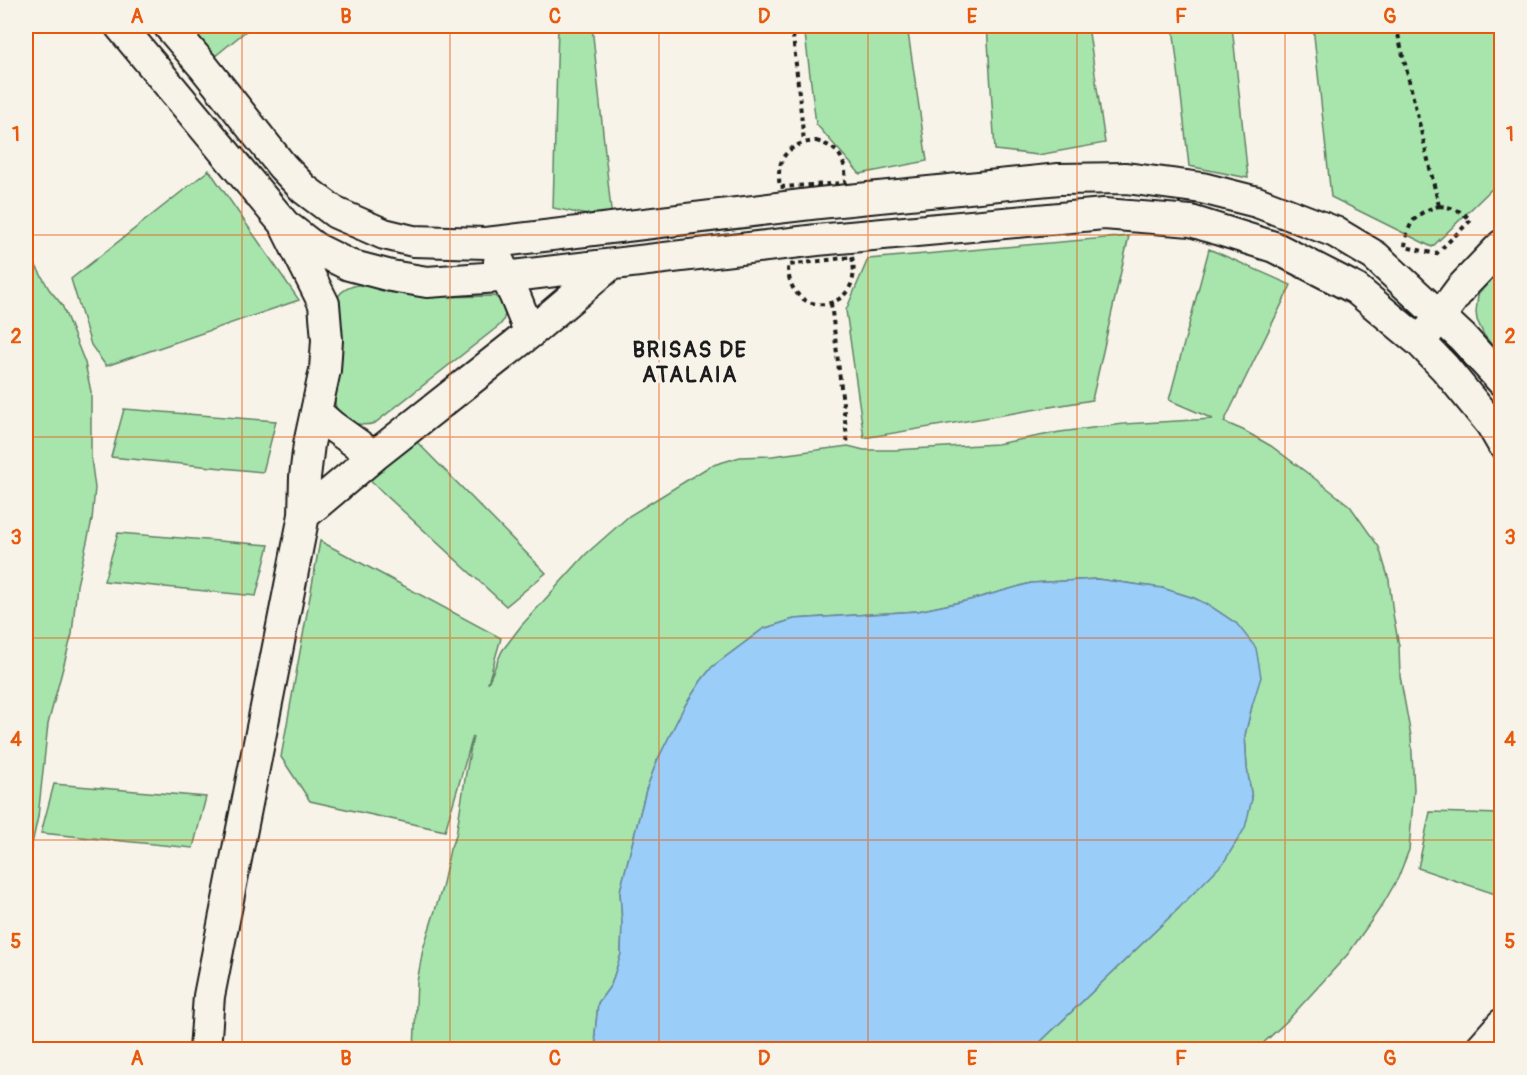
<svg xmlns="http://www.w3.org/2000/svg" width="1527" height="1075" viewBox="0 0 1527 1075" font-family="Pangolin,sans-serif">
	<style>
		.green { fill: #a7e5ad; stroke: #628064; stroke-width: 1.5 }
		.water { fill: #9acdf7; stroke: #68869f; stroke-width: 1.5 }
		.lines { fill: none; stroke-linecap: round; stroke-linejoin: round }
		.minor-casing { stroke: #1c1c1c; stroke-width: 34 }
		.path { stroke: #1c1c1c; stroke-width: 4; stroke-dasharray: 4.5 4.5; stroke-linecap: butt }
		.minor { stroke: #f7f3e8; stroke-width: 30 }
		.grid { fill: none; stroke: #e8590c; stroke-width: 1.5; stroke-opacity: 0.55 }
		.labels { text-anchor: middle; dominant-baseline: central; stroke-width: 6; stroke-linejoin: round; paint-order: stroke }
		.district-label { font-size: 22px; font-weight: bold; letter-spacing: 1.5px; fill: #1c1c1c; stroke: #f7f3e8 }
		.neatline { fill: none; stroke: #e8590c; stroke-width: 2 }
		.grid-label { font-size: 20px; text-anchor: middle; font-weight: bold; fill: #e8590c }
	</style>
	<rect width="100%" height="100%" fill="#f7f3e8"/>
	<filter id="ink" filterUnits="userSpaceOnUse"><feTurbulence type="fractalNoise" baseFrequency=".0167" numOctaves="2"/><feDisplacementMap in="SourceGraphic" scale="12" xChannelSelector="R" yChannelSelector="G"/><feConvolveMatrix kernelMatrix="1 2 1 2 8 2 1 2 1" color-interpolation-filters="sRGB"/></filter>
	<g filter="url(#ink)">
		<path class="green" d="M188,26H252L214,57Z
			M558,26H592L612,220L553,208Z
			M804,26H907L927,161L860,174L816,124Z
			M987,26H1088L1105,143L1038,155L995,150Z
			M1173,26H1232L1248,178L1189,166Z
			M1313,26H1501V180L1432,247L1331,197Z
			M209,170L299,300L106,366L91,345L71,279Z
			M1129,236L1092,400L864,438L846,310L868,259Z
			M26,248L49,289L62,305L85,363L91,392V458L95,488L92,520L77,585L72,634L48,724L38,817L26,871Z
			M1209,249L1291,285L1224,422L1243,430L1271,446L1322,484L1350,506L1379,547L1389,580L1393,614L1399,646L1400,676L1411,736L1414,789L1409,850L1398,878L1383,904L1348,954L1287,1021L1257,1049H1033L1179,908L1252,799L1247,768L1245,735L1252,706L1237,624L1210,606L1194,598L1162,588L1097,579L1031,583L970,600L918,611L794,619L763,629L712,667L701,681L684,707L657,761L646,790L620,891L622,923L621,954L611,985L598,1003L595,1034L597,1049L414,1050L417,982L423,949L442,888L450,849L456,835L466,773L473,736L445,831L310,801L281,757L320,541L501,638L488,683L502,651L521,626L586,554L629,516L710,466L740,457L772,456L848,446L864,450H895L997,444L1060,432L1124,424L1213,419L1169,400Z
			M1501,260V357L1484,335L1477,320L1476,312L1479,287Z
			M365,284L414,296L436,297L494,296L503,302L506,311L503,321L500,325L375,423C360,428 337,422 335,403C334,396 338,388 339,380C339,370 339,359 339,348C339,338 334,310 336,302C339,289 354,285 365,284Z
			M124,409L276,421L263,472L111,457Z
			M416,441L546,573L506,606L365,476Z
			M118,533L269,545L256,596L104,581Z
			M54,784L206,797L193,848L41,833Z
			M1430,812L1501,814V896L1418,868Z"/>
		<path class="water" d="M1097,579L1162,588L1194,598L1210,606L1237,624L1256,648L1261,677L1252,706L1245,735L1247,768L1252,799L1245,828L1224,862L1179,908L1033,1049H597L595,1034L598,1003L611,985L621,954L622,923L620,891L646,790L657,761L684,707L701,681L712,667L763,629L794,619L918,611L970,600L1031,583Z"/>
		<g class="lines">
			<defs>
				<path id="minor" d="M120,26L285,225L315,248L349,265L391,276L427,282L513,276L817,240L1104,214L1191,221L1274,247L1356,289L1421,343L1445,368L1491,424L1502,443
					M169,26L203,66L282,166L304,189L336,213L384,234L413,241L486,243L819,203L1059,179L1126,178L1202,188L1257,202L1335,232L1375,256L1463,338L1502,381
					M499,262L515,296L530,333
					M1428,332L1461,288L1502,245
					M316,412L332,426L374,456
					M304,515L374,456L530,333L609,266
					M205,1050L209,996L304,515L305,477L309,444L325,370L327,340L324,304L287,230
					M1479,1050L1502,1024"/>
			</defs>
			<use href="#minor" class="minor-casing"/>
			<path class="path" d="M792,26L804,142
				M1396,26L1439,206
				M816,141C839,147 847,160 845,183L780,187C775,159 788,143 816,141Z
				M1439,206C1453,207 1461,211 1471,220L1436,254L1405,247C1407,223 1416,212 1439,206Z
				M852,257C866,314 787,323 788,265Z
				M831,303L848,446"/>
			<use href="#minor" class="minor"/>
		</g>
	</g>
	<path class="grid" d="M242,26V1050M450,26V1050M659,26V1050M868,26V1050M1077,26V1050M1285,26V1050M26,235H1502M26,437H1502M26,638H1502M26,840H1502"/>
	<g class="labels">
		<g class="district-label">
			<text x="690" y="350">BRISAS DE<tspan x="690" dy="25">ATALAIA</tspan></text>
		</g>
	</g>
	<rect width="1527" height="1075" fill="none" stroke="#f7f3e8" stroke-width="66"/>
	<rect x="33" y="33" width="1461" height="1009" class="neatline"/>
	<g class="grid-label">
		<text x="137" y="23">A</text>
		<text x="346" y="23">B</text>
		<text x="555" y="23">C</text>
		<text x="764" y="23">D</text>
		<text x="972" y="23">E</text>
		<text x="1181" y="23">F</text>
		<text x="1390" y="23">G</text>
		<text x="16" y="141">1</text>
		<text x="1510" y="141">1</text>
		<text x="16" y="343">2</text>
		<text x="1510" y="343">2</text>
		<text x="16" y="544">3</text>
		<text x="1510" y="544">3</text>
		<text x="16" y="746">4</text>
		<text x="1510" y="746">4</text>
		<text x="16" y="948">5</text>
		<text x="1510" y="948">5</text>
		<text x="137" y="1065">A</text>
		<text x="346" y="1065">B</text>
		<text x="555" y="1065">C</text>
		<text x="764" y="1065">D</text>
		<text x="972" y="1065">E</text>
		<text x="1181" y="1065">F</text>
		<text x="1390" y="1065">G</text>
	</g>
</svg>
